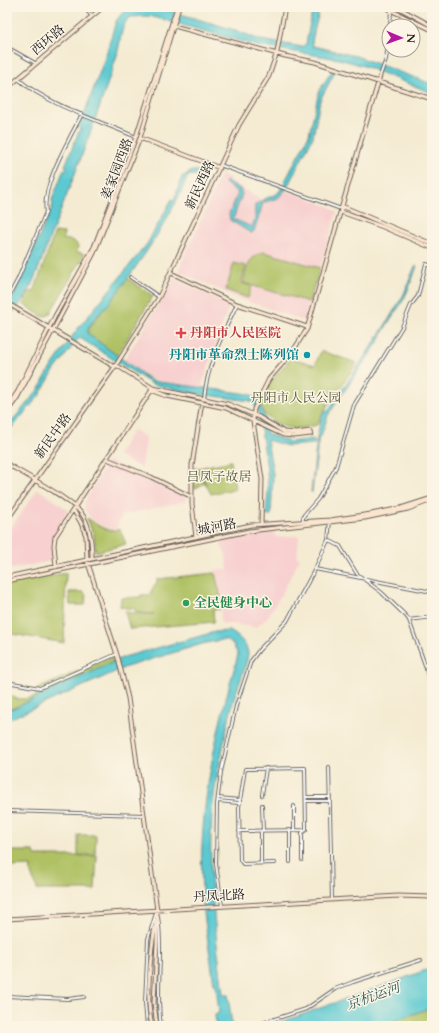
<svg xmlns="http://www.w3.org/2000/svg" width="439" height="1033" viewBox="0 0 439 1033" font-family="Cardo,'Noto Serif SC',serif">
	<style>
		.built { fill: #f7d0cf }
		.green { fill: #afc164; stroke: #666e40 }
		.water { fill: #5cc9d1; stroke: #3c7276 }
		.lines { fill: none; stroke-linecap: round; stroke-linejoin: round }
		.street-casing { stroke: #68645c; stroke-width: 4 }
		.secondary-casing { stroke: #68645c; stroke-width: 5 }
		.street { stroke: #fff; stroke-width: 2 }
		.secondary { stroke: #fbe5cf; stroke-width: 3 }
		.health-dot { fill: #e0444e; stroke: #fcf5e5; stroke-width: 1.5 }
		.culture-dot { fill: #0f9aa8; stroke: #fcf5e5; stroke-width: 1.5 }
		.leisure-dot { fill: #2e9e5b; stroke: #fcf5e5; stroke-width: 1.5 }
		.labels { text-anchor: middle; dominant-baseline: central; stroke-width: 3; stroke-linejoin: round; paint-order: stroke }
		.street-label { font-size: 13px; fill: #1c1c1c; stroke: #fcf5e5 }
		.health-label { font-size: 13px; font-weight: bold; fill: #be3a42; stroke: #fcf5e5; text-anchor: start }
		.culture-label { font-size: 13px; font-weight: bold; fill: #0d838f; stroke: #fcf5e5; text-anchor: end }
		.park-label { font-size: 13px; fill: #4f5635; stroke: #fcf5e5 }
		.leisure-label { font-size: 13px; font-weight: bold; fill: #27864d; stroke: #fcf5e5; text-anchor: start }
		.water-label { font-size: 14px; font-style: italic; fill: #32595b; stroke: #fcf5e5 }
	</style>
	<rect width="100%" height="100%" fill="#fcf5e5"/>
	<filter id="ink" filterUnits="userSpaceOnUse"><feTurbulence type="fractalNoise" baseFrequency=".025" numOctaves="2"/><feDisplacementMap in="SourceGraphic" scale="8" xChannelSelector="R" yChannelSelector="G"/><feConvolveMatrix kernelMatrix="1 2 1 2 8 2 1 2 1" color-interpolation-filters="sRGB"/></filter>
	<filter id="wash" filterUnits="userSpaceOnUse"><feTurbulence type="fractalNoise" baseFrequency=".012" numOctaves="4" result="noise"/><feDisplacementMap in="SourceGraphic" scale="16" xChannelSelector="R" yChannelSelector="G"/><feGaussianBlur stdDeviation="0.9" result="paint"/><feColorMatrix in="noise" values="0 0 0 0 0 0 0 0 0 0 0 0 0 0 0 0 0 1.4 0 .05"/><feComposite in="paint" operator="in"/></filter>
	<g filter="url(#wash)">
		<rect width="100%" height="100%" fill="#f4ebd2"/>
		<path class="built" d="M221,174L230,178V180L244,190L262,200L277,198L285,190L328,206L337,212L304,321L235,297L178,271Z
			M175,279L229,305L201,388L151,379L124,360Z
			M133,430L146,437L142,468L117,456Z
			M108,461L186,496V501L122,515L115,530L110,527L109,529L92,520L84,509V503Z
			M38,489L68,510L52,541L51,561L7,570V533Z
			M275,529L276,537L299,536L297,557L300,558L282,593L267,618L256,627L221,623L220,594L215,570L228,569L225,551H223L219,538Z"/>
		<path class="green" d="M55,232L64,233L63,239L74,241L78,246L77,252L85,254L49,315L43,317L23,304L29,291L34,292Z
			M264,252L320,268L309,302L243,283C247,269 248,256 264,252Z
			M234,263L246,266L241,283L252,286L248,298L226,290Z
			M127,278L153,296L117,356L89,337L87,331Z
			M321,351L357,363L325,409L317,425C286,433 281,427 257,409C266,385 275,377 291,358L315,365Z
			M231,461L235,489L211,494L198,468Z
			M195,467L205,483L194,489Z
			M87,518C96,524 109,534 120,529L126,544L96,552L94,536Z
			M66,573L64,643L7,633V583Z
			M215,573L220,594V609L213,610L214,622L130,629L125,612L150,615L154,614L135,612L136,609L120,607L121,598L140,597L141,595H150L152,589L157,582V579Z
			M69,592H84L86,596L85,605H70Z
			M111,657L114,663L14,708L7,710V694C17,701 27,700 37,695V689Z
			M78,835H96L95,855H78Z
			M7,851H34L35,856H97L95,890H37C36,880 29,879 31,866L7,867Z
			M432,1007V1026H380Z"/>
		<path class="water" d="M134,7L163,9L235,30L260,40L302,47L306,44L313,7H320L312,41L313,46L356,56L432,84V93L364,66L339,59L258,46L150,16L130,17C121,23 120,44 117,55C97,117 75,175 51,235C40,263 31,298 7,318V304L13,297L53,205L52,200L64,169L66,170L67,167L65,166L79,131L81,130L79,129L80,125L105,58L116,21L123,12Z
			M333,69L336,70L320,100L313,137L286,189L278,198L265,202L262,200L277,194L281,189L309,135L319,91Z
			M192,171H198L204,174L203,176L192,175L188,176C169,222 141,260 112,300C106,308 86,324 88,334L152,381L249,394C264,401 265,420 267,434L290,442L313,439L315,441L314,444L288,446L267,440L273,474L271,515H266L268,491L267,468L258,410L251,401L192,393L152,384L80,338L77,340L54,371L39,396L7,433V427L39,389L50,369L76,331L147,244L172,199L174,200L182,177Z
			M226,181L240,189L242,194L233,219L252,227L255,219V205L260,202L263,203L254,231L251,233L230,220L229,214L238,193L225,183Z
			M415,266H417C412,280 408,292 401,304C393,316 385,326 380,339L328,415L321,436H319L312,493L311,492L317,437L322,415L331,406L378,337L404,294Z
			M229,631C236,634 247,643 248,653C248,663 236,691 233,702C228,722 224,742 220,762C202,838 214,918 223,994H228L232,1026H216L215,1015L219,1013L216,984H214C210,953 204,921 202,890C198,810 216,731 238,655L233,644L226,640H220L202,644L126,667L7,720V710L14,708L124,657L215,632Z
			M432,968V1007L380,1026H270Z"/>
	</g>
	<g filter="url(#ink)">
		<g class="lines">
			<defs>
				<path id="street" d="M83,7L92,16
					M390,26L391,11
					M7,47L35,63
					M380,76L386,59L389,40
					M18,79C50,106 98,120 136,137
					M220,165L341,209
					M130,277L159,297
					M7,300L18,279L46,212C41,186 70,138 82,114
					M204,399C207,365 223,334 237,304
					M302,522L304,515L318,499L336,467L354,405L402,327L411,305L418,296L426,264L432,266
					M328,540L340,546L357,574L381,592L406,616L409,620L425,665L432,666
					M315,569L432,592
					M409,620L432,617
					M425,665L432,690
					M7,682L40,688L117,654
					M329,767L332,899
					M262,795L266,768
					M306,797H330
					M218,798L240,800
					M218,801L239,803
					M306,801H330
					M262,805L263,831
					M294,806V830
					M7,811L144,815
					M290,830V862
					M239,831L306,830
					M261,831V863
					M275,863L243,864L240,860L239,807L245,769L305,768L306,826V830L302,833V860
					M222,906L216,864L217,804L221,772L236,706L251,661L259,650L287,621L315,569L328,540L330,521
					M158,917C164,953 155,990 161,1026
					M7,996L68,999L84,997
					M147,1026L145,1002L148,939L156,913
					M253,1026L306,1009L335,989L353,982L421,960"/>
				<path id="secondary" d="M384,7L432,30
					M397,7L432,26
					M174,26L285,56L315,62L432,99
					M380,76L342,206L432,244
					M7,88L103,7
					M140,138L220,168
					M341,212L383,227L432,248
					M171,273L237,304L307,327
					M7,303L115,367
					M116,365L153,388L228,404L259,417L284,432L297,433L310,431
					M151,390L167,396L226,408L283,435L294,436L311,434
					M7,408L18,391L55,316L94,247L136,137L177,7
					M7,412L17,398L94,253L140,138L179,7
					M107,459L151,477L192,497
					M7,464C24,474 75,501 84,517C91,530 92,545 92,559
					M74,511L81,523L86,536L87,560L118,658L128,698L157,910V942L154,1003L157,1026
					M7,520L116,365L159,297L239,125L269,76L277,52L285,7
					M261,524L262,479L253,421L254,409L269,379L291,354L307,329L342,206
					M196,537L192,504V465L202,402
					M56,567L54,545L55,537L153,388
					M7,577L251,525L330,520L371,514L401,508L432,498
					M7,581L249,531L365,518L408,509L432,500
					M7,919L398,896L432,897
					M152,1026C145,998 151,949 156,920"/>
			</defs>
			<use href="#street" class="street-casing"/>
			<use href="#secondary" class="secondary-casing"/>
			<use href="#street" class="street"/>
			<use href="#secondary" class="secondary"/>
		</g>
	</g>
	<path class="health-dot" d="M179 327h4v4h4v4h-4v4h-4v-4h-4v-4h4z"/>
	<circle class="culture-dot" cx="307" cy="355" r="4"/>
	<circle class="leisure-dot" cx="186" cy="603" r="4"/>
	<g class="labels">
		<g class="street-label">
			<text transform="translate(48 40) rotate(-40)">西环路</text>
			<text transform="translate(117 169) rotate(-69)">姜家园西路</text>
			<text transform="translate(200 185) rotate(-65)">新民西路</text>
			<text transform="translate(53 436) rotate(-54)">新民中路</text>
			<text transform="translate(217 527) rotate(-11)">城河路</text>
			<text transform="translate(219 896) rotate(-3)">丹凤北路</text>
		</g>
		<g class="health-label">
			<text x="190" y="333">丹阳市人民医院</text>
		</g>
		<g class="culture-label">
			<text x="299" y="355">丹阳市革命烈士陈列馆</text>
		</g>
		<g class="park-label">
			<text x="296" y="398">丹阳市人民公园</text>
			<text x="219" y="477">吕凤子故居</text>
		</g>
		<g class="leisure-label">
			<text x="194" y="603">全民健身中心</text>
		</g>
		<g class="water-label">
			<text transform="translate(373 996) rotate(-20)">京杭运河</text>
		</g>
	</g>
	<rect width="439" height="1033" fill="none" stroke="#fcf5e5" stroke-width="24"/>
	<g transform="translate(401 38) rotate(92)"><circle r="19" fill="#fcf5e5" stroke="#a29e95"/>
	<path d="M0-3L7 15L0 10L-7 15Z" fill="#b5179e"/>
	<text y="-6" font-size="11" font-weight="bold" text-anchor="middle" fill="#1c1c1c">N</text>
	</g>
</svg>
